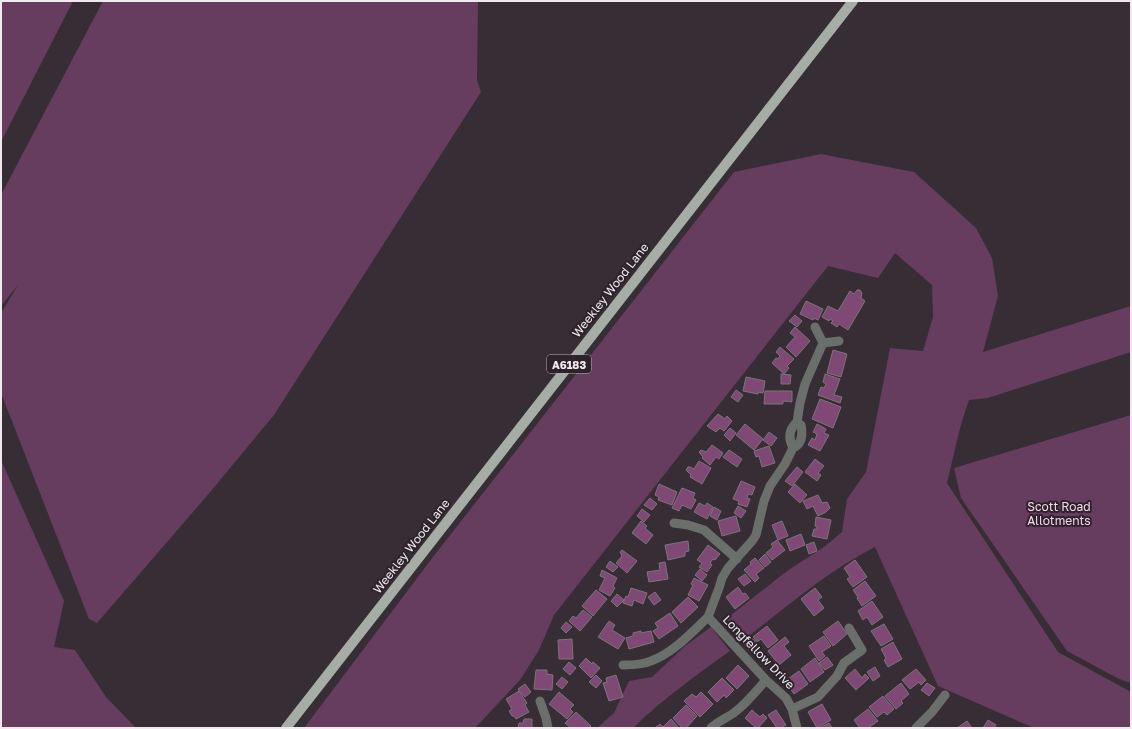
<svg xmlns="http://www.w3.org/2000/svg" width="1132" height="729" viewBox="0 0 1132 729" font-family="'Golos Text',sans-serif">
	<style>
		.green { fill: #663c5f }
		.building { fill: #7f4875; stroke: #7d737b }
		.lines { fill: none; stroke-linecap: round; stroke-linejoin: round }
		.street { stroke: #6b6f6c; stroke-width: 9 }
		.primary { stroke: #a5ada6; stroke-width: 10 }
		.labels { text-anchor: middle; dominant-baseline: central; stroke-width: 4; stroke-linejoin: round; paint-order: stroke }
		.shield { fill: #2c242a; stroke: #b5afb3; stroke-width: 1 }
		.shield-label { font-size: 11px; font-weight: bold; fill: #f0eaee }
		.street-label { font-size: 12px; fill: #f0eaee; stroke: #2c242a }
		.park-label { font-size: 12px; fill: #f9d7f1; stroke: #2c242a }
	</style>
	<rect width="100%" height="100%" fill="#362e34"/>
	<path class="green" d="M1,1H73L1,142Z
		M103,1H478L477,80L481,92L274,415L206,497L97,623L89,619L1,393V313L18,285L1,306V195Z
		M821,154L914,172L976,228L992,258L998,296L983,352L1131,306V352L988,398L969,400C959,427 954,455 947,483L1058,652L1131,692V728H1034L938,686L875,547C827,571 783,610 741,642L726,619L787,571L824,547L842,532L847,499L866,472L890,348L923,351L933,317L932,285L895,253L878,278L828,266L554,615L539,650L520,680L475,728H304L433,557L734,172Z
		M1131,415V683L1119,679L1067,651L961,498L954,468Z
		M1,460L64,601L54,647L75,650L106,697L136,728H1Z
		M711,627L730,651C696,675 663,699 633,728H597L614,713L629,681L652,677L685,646Z"/>
	<path class="building" d="M857,290H860L862,293L861,298L865,301L848,330L839,324L837,327L831,323L833,321L830,319L829,321L822,317L828,306L838,311L850,291L854,294Z
		M806,301L823,309L818,320L814,318L813,320L800,314Z
		M795,315L802,321L797,327L789,321Z
		M795,327L810,341L796,357L786,347L795,337L790,333Z
		M780,347L794,359L787,366L789,368L784,374L772,363L776,358L778,359L780,356L776,352Z
		M833,350L847,354L841,377L827,373Z
		M781,374L791,375L790,384H781Z
		M825,374L840,379L834,395L842,397L840,403L818,395L821,387L824,388L826,384L823,382Z
		M746,377L765,381L763,393L758,392V394L743,391Z
		M736,390L743,395L738,402L731,397Z
		M765,391H792V402L783,401V404H764Z
		M820,399L841,407L833,428L812,419Z
		M718,414L725,419L727,416L732,421L724,431L720,428L716,432L707,426Z
		M745,424L763,439L754,450L736,435Z
		M817,424L826,429L824,433L829,435L820,451L808,445L812,438L815,440L817,434L813,432Z
		M730,428L736,433L730,441L724,435Z
		M769,432L777,438L771,446L763,440Z
		M712,445L723,453L719,459L716,457L710,465L702,458L703,457L699,452L701,450L706,452Z
		M769,446L775,463L762,467L759,456L756,457L754,451Z
		M729,450L742,459L737,467L723,457Z
		M815,459L824,466L818,473L821,475L817,481L805,472Z
		M699,461L711,468L702,484L690,477L691,475L686,470L688,467H690L694,469Z
		M797,467L803,472L792,486L785,481Z
		M741,481L755,487L752,495L748,494L747,498L750,499L747,507L738,504L739,501L733,499Z
		M659,484L677,492L672,505L658,500L659,497L655,495Z
		M795,484L807,495L800,503L788,492Z
		M682,488L695,493L693,498L696,500L691,509L682,505L679,511L672,508Z
		M818,495L822,503L827,502L830,508L826,512L818,516L813,506L807,509L803,501Z
		M650,498L657,504L652,510L644,505Z
		M699,503L705,506L707,503L713,507L707,519L694,512Z
		M738,506L746,511L741,518L734,513Z
		M714,507L721,511L717,520L710,516Z
		M642,509L650,515L644,522L637,516Z
		M736,516L740,531L722,536L718,521Z
		M816,517L831,520L827,539L812,536L814,529H817V527L815,526Z
		M641,521L647,526L645,528L653,535L646,544L632,533Z
		M782,521L788,536L778,540L772,525Z
		M801,534L805,545L790,551L786,540Z
		M777,540L785,550L772,560L766,553L773,547L771,544Z
		M688,541L689,551L685,552V556L668,560L665,545Z
		M814,542L817,551L809,554L806,545Z
		M708,545L720,554L715,560L713,559L710,563L712,565L707,572L699,567L702,563L697,560Z
		M622,550L637,561L627,573L616,563L622,556L620,552Z
		M765,554L771,562L765,567L759,560Z
		M755,558L764,568L756,574L759,578L755,582L744,570L751,564L750,562Z
		M855,560L867,577L853,587L847,579L850,577L844,568Z
		M610,561L618,567L613,572L606,567Z
		M665,562L668,579L649,582L647,572L660,570L659,563Z
		M700,569L707,575L702,581L695,575Z
		M602,570L617,578L613,586L615,588L610,596L599,590L605,578L600,576Z
		M745,574L751,581L744,586L738,579Z
		M694,578L708,585L699,601L688,595L693,585L691,584Z
		M865,581L876,596L862,606L857,598L858,597L853,590Z
		M738,587L743,594L745,593L749,598L735,609L726,597Z
		M631,588L647,593L643,604L634,600L632,606L623,603L626,596L628,597Z
		M815,588L822,597L818,600L824,608L814,616L801,599Z
		M596,590L607,599L593,616L582,606Z
		M655,592L661,600L654,605L648,597Z
		M617,594L624,600L617,607L611,601Z
		M688,597L698,607L681,623L672,612Z
		M872,601L883,617L872,625L867,617L863,620L858,611Z
		M583,610L592,617L580,631L569,621L573,616L576,618Z
		M670,613L678,626L659,639L653,631L658,628L655,623Z
		M609,621L615,625L612,630L625,638L618,649L598,637Z
		M838,621L847,634L833,646L823,632Z
		M566,622L572,627L566,633L561,628Z
		M884,624L893,639L881,646L871,631Z
		M767,626L778,640L768,648L761,639L757,642L753,637Z
		M641,631V633L651,631L654,642L629,649L626,638L633,636V633Z
		M824,636L831,646L822,652L825,656L819,661L809,646Z
		M751,637L757,644L749,650L743,643Z
		M785,637L789,642L784,646L791,655L779,665L768,651Z
		M572,639L573,659H559L558,640Z
		M893,642L902,659L888,667L884,660L886,658L881,649Z
		M827,657L833,665L825,670L819,663Z
		M586,658L592,664L593,662L600,668L591,678L579,666Z
		M815,658L824,672L810,682L801,669Z
		M569,662L576,668L570,675L563,669Z
		M738,665L749,676L737,689L726,678Z
		M875,667L880,676L873,681L867,672Z
		M855,669L862,678L865,674L869,678L856,690L845,678Z
		M916,669L926,680L921,685L919,682L910,689L902,680Z
		M536,670H547V674L553,675L552,690L534,689Z
		M799,671L808,684L794,694L785,681Z
		M596,675L602,681L596,688L589,682Z
		M616,675L623,697L609,701L603,683L607,682L606,678Z
		M562,677L568,682L562,689L556,684Z
		M722,678L734,690L726,698L724,695L717,702L708,692Z
		M901,683L909,694L901,701L903,703L896,709L885,696Z
		M927,683L935,688L929,696L921,690Z
		M525,684L531,692L525,697L518,689Z
		M519,691L527,703L525,705L529,712L516,719L514,716H512L509,711L512,709L506,699Z
		M559,692L574,705L570,709L573,712L567,719L549,704Z
		M701,692L713,704L700,717L684,701L692,694L696,697Z
		M883,696L894,709L887,715L884,712L877,717L869,707Z
		M822,704L831,720L817,728L808,712Z
		M686,705L697,716L686,728H682L673,718Z
		M868,709L878,721L868,728H860L854,720Z
		M752,710L760,717L763,714L767,718L758,728H756L745,718Z
		M776,710L786,725L780,728H777L768,715Z
		M576,712L591,726L589,728H571L565,723Z
		M524,719H532V728H518L519,723H523Z
		M671,719L679,728H655L660,724L663,727Z
		M988,720L996,725L994,728H983Z
		M967,721L972,728H957Z
		M829,723L832,728H820Z"/>
	<g class="lines">
		<path class="street" d="M823,343L839,341
			M793,448C802,444 803,435 801,425L797,422
			M674,523L688,525L704,530L737,559
			M623,665C632,665 642,665 651,661C673,653 691,633 708,617
			M540,701L546,718L548,728
			M792,709L818,697L837,676L844,663L862,650L849,628
			M711,728C718,721 727,718 735,712C747,703 756,691 766,680
			M797,728L792,709L786,698L766,680L708,617L719,588L722,578L728,568L752,541L756,535L764,501L770,486L785,464L793,448C788,438 789,429 797,422L800,403L805,384L823,343L815,327
			M916,728L932,712L945,695"/>
		<path class="primary" d="M286,728L853,1"/>
	</g>
	<g class="labels">
		<rect class="shield" x="547" y="355" width="44" height="18" rx="3"/>
		<g class="shield-label">
			<text x="569" y="364">A6183</text>
		</g>
		<g class="street-label">
			<text transform="translate(610 290) rotate(-52)">Weekley Wood Lane</text>
			<text transform="translate(411 546) rotate(-52)">Weekley Wood Lane</text>
			<text transform="translate(759 652) rotate(46)">Longfellow Drive</text>
		</g>
		<g class="park-label">
			<text x="1059" y="506">Scott Road<tspan x="1059" dy="14">Allotments</tspan></text>
		</g>
	</g>
	<rect width="1132" height="729" fill="none" stroke="#f0eaee" stroke-width="4"/>
</svg>
